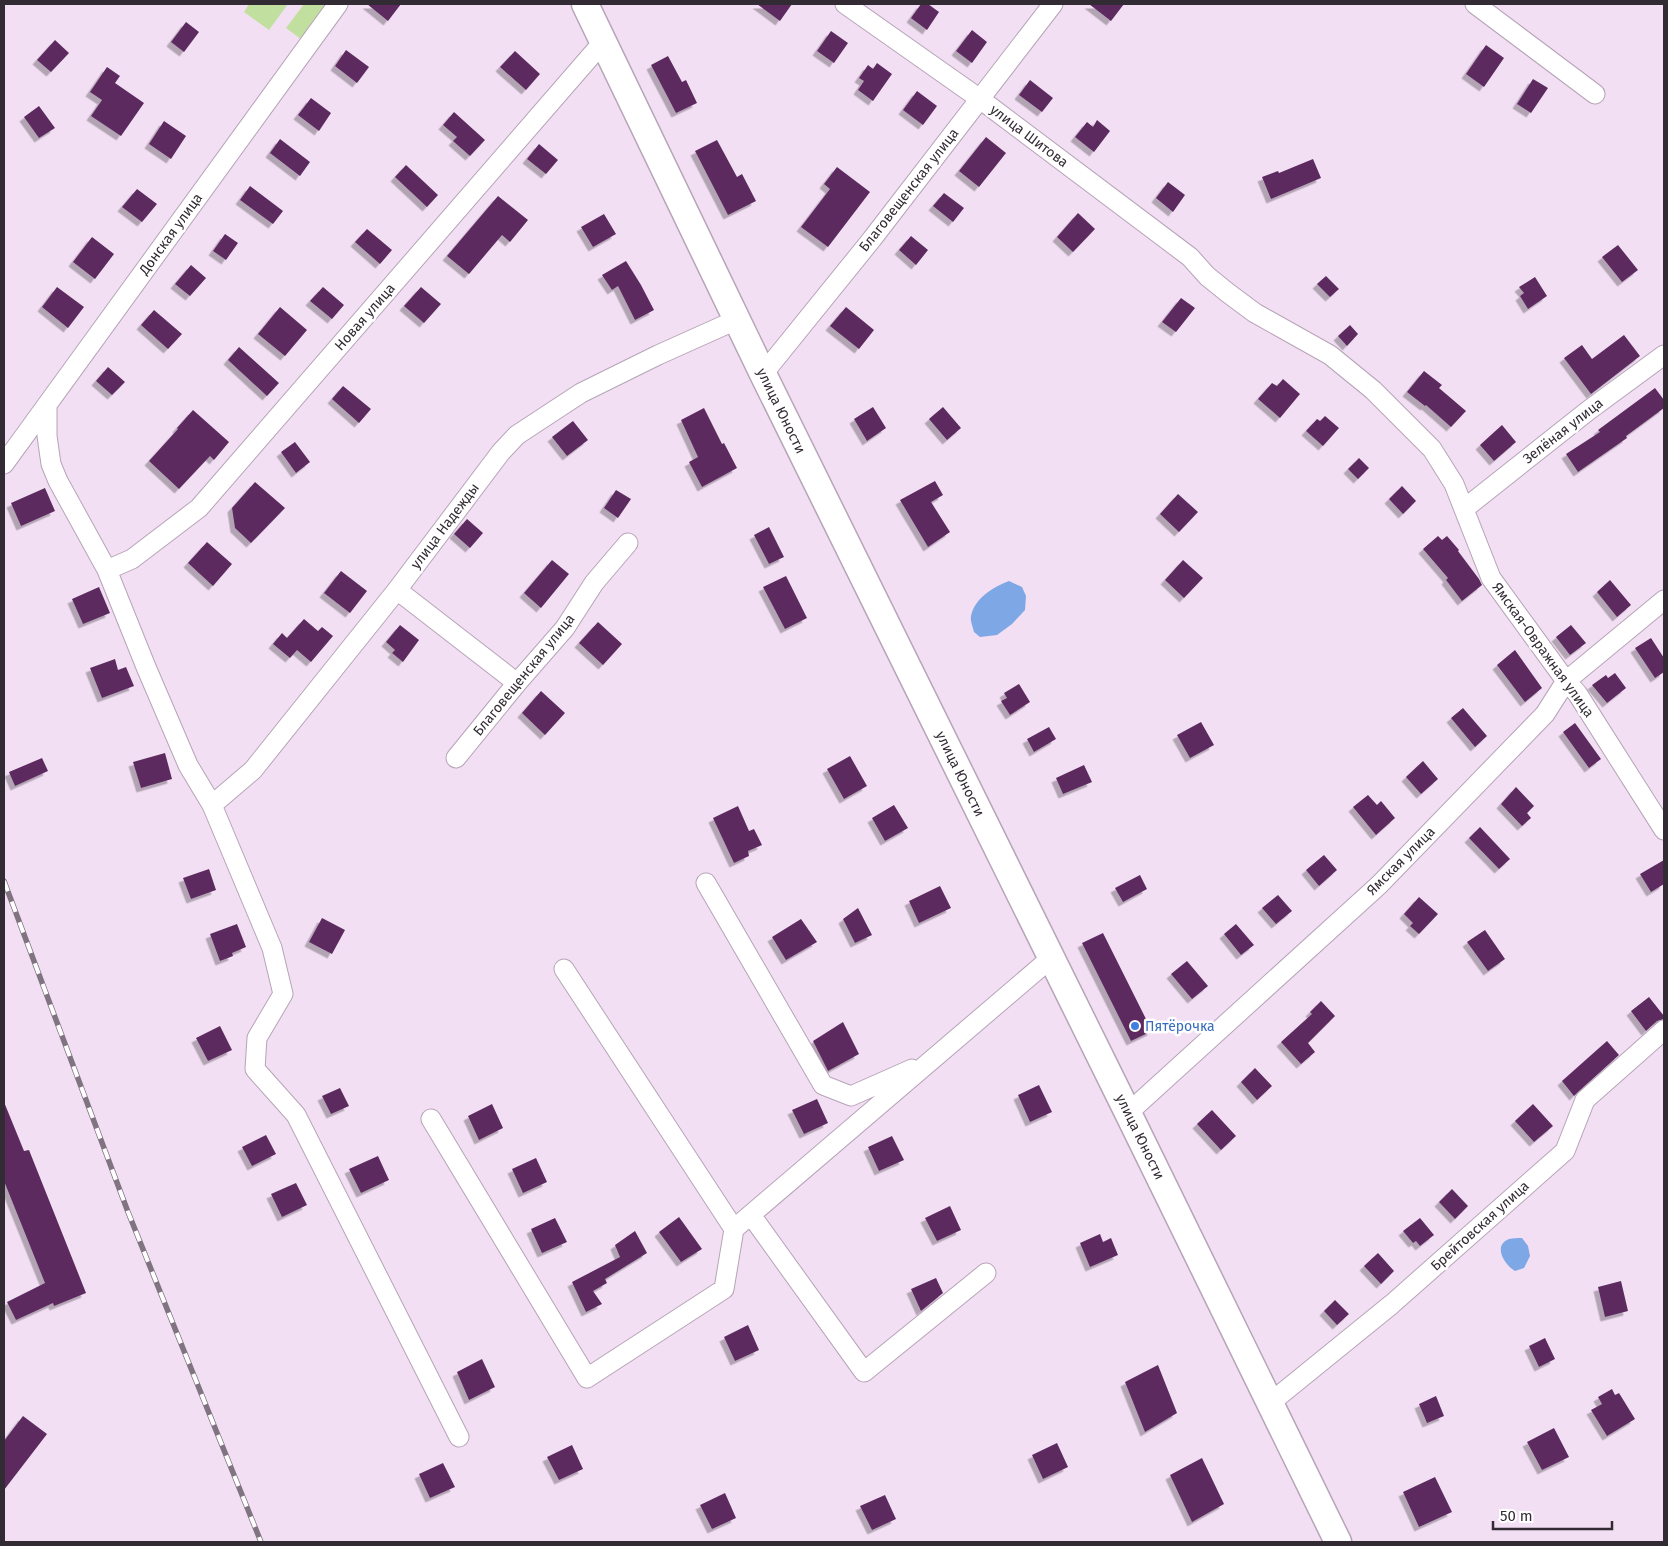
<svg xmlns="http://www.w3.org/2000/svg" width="1668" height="1546" viewBox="0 0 1668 1546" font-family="'Fira Sans',sans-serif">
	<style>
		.green { fill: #c1e09f }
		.water { fill: #7ea7e5 }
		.building { fill: #5b2c5f; filter: url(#shadow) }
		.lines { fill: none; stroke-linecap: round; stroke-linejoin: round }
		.street-casing { stroke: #b6a4b7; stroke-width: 21 }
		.secondary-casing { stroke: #b6a4b7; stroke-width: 29 }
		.street { stroke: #fff; stroke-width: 19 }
		.secondary { stroke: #fff; stroke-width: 26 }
		.rail-casing { stroke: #807481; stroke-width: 5.5 }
		.rail { stroke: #fff; stroke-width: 4; stroke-dasharray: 11; stroke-linecap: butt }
		.shop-dot { fill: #3f7fe0; stroke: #fff; stroke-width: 2 }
		.labels { text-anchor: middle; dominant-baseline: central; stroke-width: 5; stroke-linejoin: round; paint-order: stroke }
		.street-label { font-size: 14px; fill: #322b33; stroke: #fff }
		.shop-label { font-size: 14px; fill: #366cbe; stroke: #fff; text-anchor: start }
	</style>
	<defs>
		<filter id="shadow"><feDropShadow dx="-4.5" dy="4.5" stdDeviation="0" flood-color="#0004"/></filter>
	</defs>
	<rect width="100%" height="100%" fill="#f3dff4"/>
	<path class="green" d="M249,4H288L269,30L244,12Z
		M304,4H328L302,40L286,28Z"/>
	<path class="water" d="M1009,581L1022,587L1026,596L1025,610L1012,624L997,635L980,637L974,632C973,627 970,621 971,616C975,598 993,587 1009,581Z
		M1522,1238L1528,1246L1530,1256L1524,1268L1515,1271C1505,1265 1492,1246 1509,1239C1513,1238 1518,1238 1522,1238Z"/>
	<path class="building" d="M367,4H401L388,21Z
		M757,4H792L780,21Z
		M921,4H928L939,12L927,30L911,18Z
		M1089,4H1124L1111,21Z
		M186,22L199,32L184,52L171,42Z
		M972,30L987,42L972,63L956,51Z
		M831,31L848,43L834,63L817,51Z
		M55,40L69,53L51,72L37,60Z
		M1486,45L1504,58L1484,87L1466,74Z
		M346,50L369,67L357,83L335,66Z
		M515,51L540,74L526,90L500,67Z
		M668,56L682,82L686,80L697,103L676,113L651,65Z
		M877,63L892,74L873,101L858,90L864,81L859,78L868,65L873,69Z
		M107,67L120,76L115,83L144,103L121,136L91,116L102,100L90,92Z
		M1533,79L1548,88L1531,113L1517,104Z
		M1030,80L1053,98L1042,112L1019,95Z
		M917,91L937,106L923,125L903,110Z
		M311,98L331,113L319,131L298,115Z
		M39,106L55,128L39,138L24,117Z
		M454,112L485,140L470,156L453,141L457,137L443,125Z
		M1097,120L1110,131L1094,152L1075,137L1087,122L1093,127Z
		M164,121L186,136L171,159L149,144Z
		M986,137L1006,153L979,187L959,171Z
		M280,139L310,162L300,176L270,153Z
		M717,140L737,177L742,174L756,201L728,215L695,151Z
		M539,144L558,160L546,174L527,159Z
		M1313,159L1321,178L1271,199L1262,177L1278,171L1279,173Z
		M406,165L438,195L427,207L395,177Z
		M837,167L870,192L828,247L801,227L830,189L824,184Z
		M1168,182L1185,195L1173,212L1156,198Z
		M250,186L283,211L273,224L240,200Z
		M137,189L157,204L142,222L122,207Z
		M944,193L964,208L953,222L933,206Z
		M498,196L528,220L510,242L502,235L469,274L447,256Z
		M1078,213L1095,229L1073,252L1057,237Z
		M604,214L616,234L593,247L581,227Z
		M367,229L392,250L380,264L355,242Z
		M225,234L238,243L226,260L213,251Z
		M911,236L928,250L916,265L899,250Z
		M92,237L114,254L95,279L73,262Z
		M1618,245L1638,270L1622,282L1602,257Z
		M626,261L641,285L654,310L635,320L618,286L612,290L602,275Z
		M191,265L206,278L190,296L175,284Z
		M1326,276L1339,289L1330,297L1317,284Z
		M1535,277L1547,296L1528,309L1520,296L1524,293L1519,287Z
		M57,287L84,307L68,328L42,307Z
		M323,287L344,305L332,319L310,301Z
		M421,287L441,304L424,323L404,306Z
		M1181,298L1195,308L1176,332L1162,322Z
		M280,307L307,330L285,356L258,334Z
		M846,307L874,330L859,349L830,326Z
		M154,310L182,334L168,349L141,325Z
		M1350,325L1358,334L1347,346L1338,336Z
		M1624,335L1640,356L1591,394L1564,358L1582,345L1592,359Z
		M239,347L279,383L267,396L228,360Z
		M108,367L125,382L112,395L96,381Z
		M1424,371L1442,385L1439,388L1466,411L1451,427L1426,405L1425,406L1407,392Z
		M1283,379L1300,394L1280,418L1258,399L1272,383L1277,386Z
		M343,386L371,409L359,423L332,399Z
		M1655,388L1664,400V408L1626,436L1627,438L1578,472L1566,454L1600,432L1598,430Z
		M873,407L886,428L867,441L854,419Z
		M943,407L961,428L947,440L929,419Z
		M704,408L722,444L724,443L737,468L702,487L689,462L698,457L681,420Z
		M193,410L229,442L214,460L210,456L179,489L149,461L178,429L177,428Z
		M1325,416L1339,428L1323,446L1306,431L1317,419L1320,421Z
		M573,421L588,440L567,456L552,437Z
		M1502,425L1516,442L1494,461L1480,445Z
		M295,442L310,462L296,473L281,452Z
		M1359,458L1369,468L1358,479L1348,469Z
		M935,481L943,495L931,502L950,532L928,547L900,500Z
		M255,482L285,508L251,543L235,528L232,508Z
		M1402,486L1416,501L1403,514L1389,499Z
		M45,488L55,511L21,526L11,503Z
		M616,490L631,499L618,518L604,508Z
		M1178,494L1198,512L1179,532L1160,514Z
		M467,519L483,533L470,548L454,534Z
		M769,527L784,557L769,564L754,535Z
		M1438,536L1442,540L1447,536L1459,550L1458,551L1479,579L1482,585L1462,601L1446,580L1448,578L1423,549Z
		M207,542L232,564L213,586L188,563Z
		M552,560L569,574L541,608L524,593Z
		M1183,560L1203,578L1184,598L1165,580Z
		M341,571L367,591L350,613L324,593Z
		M786,576L807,618L785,629L763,587Z
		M1610,580L1631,605L1617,617L1597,592Z
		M99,587L110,613L83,624L72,599Z
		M304,619L318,631L322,627L333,636L311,662L297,650L290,658L273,644L282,633L287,638Z
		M598,622L622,644L603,665L579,643Z
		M400,625L419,640L403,662L392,653L395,650L386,642Z
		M1571,625L1586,643L1570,655L1556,637Z
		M1651,638L1664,658V672L1655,678L1635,648Z
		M1515,650L1542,688L1525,702L1497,665Z
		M115,659L118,670L126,667L134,686L102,698L90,668Z
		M1615,673L1626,688L1607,703L1592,685L1606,675L1608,678Z
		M1019,684L1030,702L1010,715L1001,701L1007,698L1004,693Z
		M541,691L565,713L545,735L522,713Z
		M1463,708L1487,736L1475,747L1451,718Z
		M1201,722L1214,745L1190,758L1177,735Z
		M1575,723L1601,759L1589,768L1563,732Z
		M1049,727L1056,739L1034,752L1027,739Z
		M165,753L172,779L141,788L133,762Z
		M850,756L867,786L844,799L827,769Z
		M42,758L48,771L15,786L9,772Z
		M1423,761L1438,779L1421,794L1406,777Z
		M1084,765L1092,782L1063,794L1056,778Z
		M1516,787L1534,806L1527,813L1531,818L1522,826L1501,804Z
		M1368,795L1377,805L1381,801L1395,818L1376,835L1353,807Z
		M894,805L908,828L885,841L872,818Z
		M738,806L749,831L754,829L762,845L748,851L749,856L734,863L713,818Z
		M1480,827L1510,859L1499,869L1469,838Z
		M1324,855L1337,870L1319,886L1306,870Z
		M1664,860V884L1651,892L1640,874Z
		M209,869L216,890L191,899L183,878Z
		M1140,875L1147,889L1123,902L1115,888Z
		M940,886L951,908L919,923L909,901Z
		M1278,895L1292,911L1276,924L1262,908Z
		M1419,897L1438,914L1419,934L1410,926L1413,923L1404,914Z
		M858,908L872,935L855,943L843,919Z
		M322,918L345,930L332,954L309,942Z
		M801,919L817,942L786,960L772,937Z
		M237,924L246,947L232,953L233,956L220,961L210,934Z
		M1236,924L1254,945L1241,955L1224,934Z
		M1485,930L1505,959L1488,971L1467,942Z
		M1103,933L1152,1031L1131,1041L1082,943Z
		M1187,961L1208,986L1192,999L1171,974Z
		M1649,997L1664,1016V1019L1657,1021L1646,1031L1631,1011Z
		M1321,1001L1335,1016L1308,1043L1315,1052L1301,1064L1281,1042L1312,1014L1310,1012Z
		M843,1022L859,1054L828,1071L813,1041Z
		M220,1026L232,1050L208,1061L196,1038Z
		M1607,1041L1619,1055L1578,1092L1574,1096L1562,1081Z
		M1255,1068L1272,1086L1257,1100L1241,1082Z
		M1039,1085L1052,1112L1030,1122L1018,1095Z
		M340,1088L349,1106L331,1114L322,1096Z
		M817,1099L828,1123L804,1134L792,1110Z
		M4,1102L24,1151L29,1150L86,1293L54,1306L53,1303L16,1320L7,1302L45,1283L4,1181Z
		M492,1104L503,1128L479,1140L468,1116Z
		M1533,1104L1553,1126L1534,1142L1515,1121Z
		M1212,1110L1236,1136L1221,1150L1197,1124Z
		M266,1135L276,1154L252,1166L242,1147Z
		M892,1136L904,1160L879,1171L868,1147Z
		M378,1156L389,1180L361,1193L349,1169Z
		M536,1158L547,1182L523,1193L512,1169Z
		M296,1183L307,1205L282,1217L271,1194Z
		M1452,1189L1468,1206L1455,1219L1439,1202Z
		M950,1206L961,1230L937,1241L925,1218Z
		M679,1217L702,1249L681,1262L659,1232Z
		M555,1218L567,1242L542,1253L531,1229Z
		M1420,1218L1434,1235L1420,1246L1416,1241L1413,1243L1403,1231Z
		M635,1231L647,1253L605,1279L607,1283L593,1291L602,1304L586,1312L572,1282L620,1257L615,1245Z
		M1100,1234L1103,1242L1111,1238L1118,1255L1090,1267L1080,1243Z
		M1378,1253L1394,1271L1381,1284L1364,1266Z
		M936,1278L943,1293L921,1311L911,1289Z
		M1621,1281L1628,1311L1605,1317L1598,1287Z
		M1335,1300L1349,1314L1337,1325L1324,1311Z
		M748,1325L759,1350L735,1361L724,1337Z
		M1545,1338L1555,1359L1539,1367L1529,1346Z
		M482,1359L495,1387L469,1400L457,1372Z
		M1158,1365L1177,1413L1145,1432L1125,1382Z
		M1612,1389L1615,1395L1619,1393L1635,1419L1607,1436L1591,1410L1602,1404L1598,1397Z
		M1436,1396L1444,1416L1427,1423L1419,1404Z
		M23,1416L47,1434L4,1490V1441Z
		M1554,1428L1569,1457L1542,1470L1527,1442Z
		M1057,1443L1068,1467L1043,1479L1032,1455Z
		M572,1445L583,1469L559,1480L547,1457Z
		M1202,1458L1224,1504L1192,1522L1170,1475Z
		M443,1463L455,1487L430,1498L419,1474Z
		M1435,1477L1452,1512L1419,1527L1403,1492Z
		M725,1493L736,1518L712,1529L700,1505Z
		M885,1495L896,1519L872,1530L860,1506Z"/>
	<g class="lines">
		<defs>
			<path id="street" d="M845,4L980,99L1190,257L1207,276L1228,293L1255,313L1330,355L1373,390L1432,449L1454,484L1491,578L1566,681L1577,693L1664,830
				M1475,4L1595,94
				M763,374L872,239L1053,4
				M47,406V436L51,464L58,481L107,570L146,667L188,765L212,805L272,948L283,994L257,1038L255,1069L296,1115L459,1437
				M4,464L338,4
				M1464,509L1589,410L1664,355
				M107,570L132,559L199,508L603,42
				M397,590L517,683
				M456,758L517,683L565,628L594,583L628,543
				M212,805L253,770L397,590L501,452L517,435L581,393L658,355L736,320
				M706,883L823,1085L851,1096L912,1069
				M564,969L734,1229
				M1128,1113L1379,885L1545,714L1566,681L1664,600
				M431,1119L587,1378L724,1289L734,1229L1051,958
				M751,1215L864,1372L986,1273
				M1270,1403L1392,1304L1565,1151L1585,1100L1664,1030"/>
			<path id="secondary" d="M585,4L763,374L1128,1113L1338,1542"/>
		</defs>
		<use href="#street" class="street-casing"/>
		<use href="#secondary" class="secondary-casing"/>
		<use href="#street" class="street"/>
		<use href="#secondary" class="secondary"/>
		<defs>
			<path id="rail" d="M4,881L128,1212L261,1542"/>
		</defs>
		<use href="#rail" class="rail-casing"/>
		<use href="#rail" class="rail"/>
	</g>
	<circle class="shop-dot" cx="1135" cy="1026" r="5"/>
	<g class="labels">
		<g class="street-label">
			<text transform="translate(1029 136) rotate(37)">улица Шитова</text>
			<text transform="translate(909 190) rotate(-52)">Благовещенская улица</text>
			<text transform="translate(171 234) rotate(-54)">Донская улица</text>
			<text transform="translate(365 317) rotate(-49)">Новая улица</text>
			<text transform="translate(781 411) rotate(64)">улица Юности</text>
			<text transform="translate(1563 431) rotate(-38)">Зелёная улица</text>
			<text transform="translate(445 526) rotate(-53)">улица Надежды</text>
			<text transform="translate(1543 650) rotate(54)">Ямская-Овражная улица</text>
			<text transform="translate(524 675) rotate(-51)">Благовещенская улица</text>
			<text transform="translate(960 774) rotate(64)">улица Юности</text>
			<text transform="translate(1401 861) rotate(-45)">Ямская улица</text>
			<text transform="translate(1140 1137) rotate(64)">улица Юности</text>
			<text transform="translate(1480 1226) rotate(-42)">Брейтовская улица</text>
		</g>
		<g class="shop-label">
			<text x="1145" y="1026">Пятёрочка</text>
		</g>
	</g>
	<rect width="1668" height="1546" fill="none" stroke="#322b33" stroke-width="10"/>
	<path d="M1493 1521v8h119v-8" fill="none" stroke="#322b33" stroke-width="2.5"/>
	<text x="1500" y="1521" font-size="15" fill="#322b33" stroke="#ffffff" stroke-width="4" paint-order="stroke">50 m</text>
</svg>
